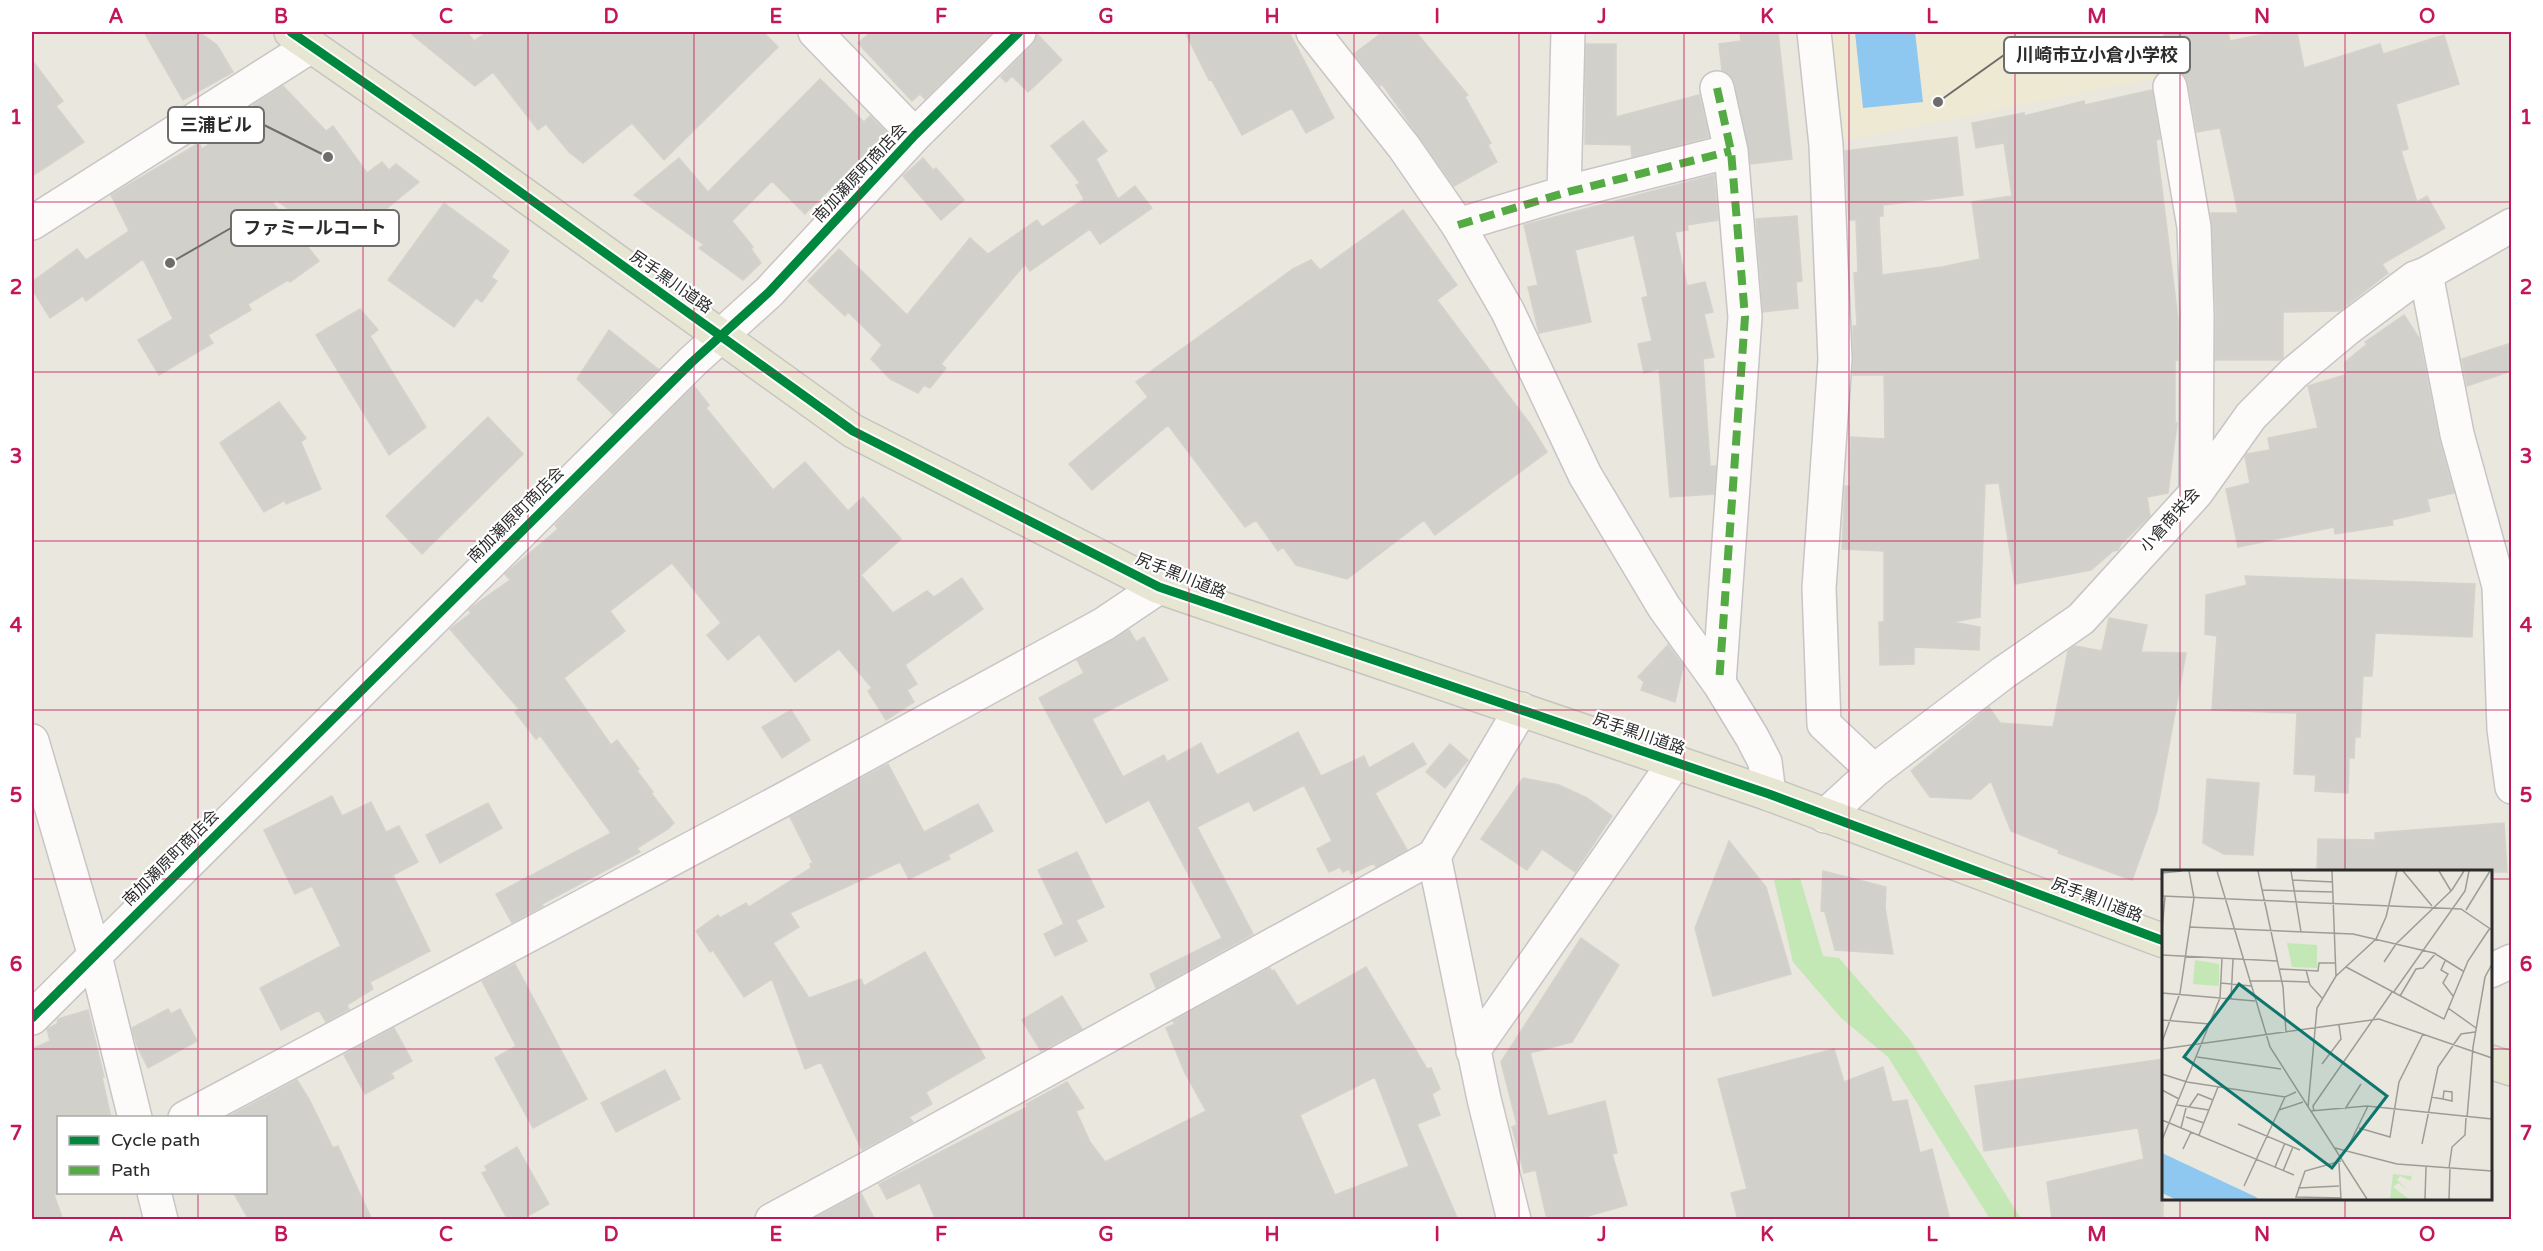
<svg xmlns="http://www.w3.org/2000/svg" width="2543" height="1251" viewBox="0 0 2543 1251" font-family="'Varela Round','Noto Sans JP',sans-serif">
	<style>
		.education { fill: #eee9d3 }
		.green { fill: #c3e8b6 }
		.water { fill: #8ec7f0 }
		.building { fill: #d2d0cb; stroke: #d5d2cb; stroke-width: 1.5; fill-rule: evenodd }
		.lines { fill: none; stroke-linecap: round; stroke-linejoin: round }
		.street-casing { stroke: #c7c5c5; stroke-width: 36 }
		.secondary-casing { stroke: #c7c5c5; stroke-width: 36 }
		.primary-casing { stroke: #c5c4c1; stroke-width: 36 }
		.street { stroke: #fcfbfa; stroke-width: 33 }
		.secondary { stroke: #fcfbfa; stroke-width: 33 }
		.primary { stroke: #e7e6d2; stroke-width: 33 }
		.quiet { stroke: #54ab44; stroke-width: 8; stroke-dasharray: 15 8; stroke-linecap: butt }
		.cycleway-casing { stroke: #fff; stroke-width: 13 }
		.cycleway { stroke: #00873e; stroke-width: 9 }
		.grid { fill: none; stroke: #c2185b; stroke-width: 1.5; stroke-opacity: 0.55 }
		.labels { text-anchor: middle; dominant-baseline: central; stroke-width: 4.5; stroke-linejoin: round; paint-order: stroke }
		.street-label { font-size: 16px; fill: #2b2b2b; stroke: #fff }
		.inset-road { fill: none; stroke: #9e9c97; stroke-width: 1.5 }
		.view { fill: #0f766e; fill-opacity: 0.15; stroke: #0f766e; stroke-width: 3 }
		.inset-edge { fill: none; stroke: #2b2b2b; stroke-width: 3 }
		.leader { fill: none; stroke: #6e6d6a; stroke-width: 2 }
		.callout-dot { fill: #6e6d6a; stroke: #fff; stroke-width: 2 }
		.callout { fill: #fff; stroke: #6e6d6a; stroke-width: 2 }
		.callout-label { font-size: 18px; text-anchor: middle; font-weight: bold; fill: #2b2b2b }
		.neatline { fill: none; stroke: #c2185b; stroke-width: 2 }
		.grid-label { font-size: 20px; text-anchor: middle; font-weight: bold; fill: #c2185b }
	</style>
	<rect width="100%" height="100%" fill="#eae7df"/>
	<path class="education" d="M1829,32H2233L2240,61L1839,142Z"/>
	<path class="green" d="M1800,878L1823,956L1839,958L1910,1040L2021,1219H1990L1888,1057L1841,1018L1793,962L1774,880Z"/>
	<path class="water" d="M1855,32H1915L1923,102L1863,108Z"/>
	<path class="building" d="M144,32H199L217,45L233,72L183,100Z
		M409,32H467L474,41L487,32H763L778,47L664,160L632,123L583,163L569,152L546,124L538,130L493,72L475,86Z
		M871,32H993L925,99L920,94L912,101L858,43Z
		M1185,32H1289L1334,118L1306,133L1292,108L1242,135L1211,79L1209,80Z
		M1383,32H1416L1468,95L1465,97L1491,143L1488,145L1497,162L1454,186L1382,84L1380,86L1354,54Z
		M1740,32H1778L1792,159L1751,164L1735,84L1730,75L1722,70L1719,44L1741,41Z
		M2186,32H2228L2230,41L2274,32H2297L2304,68L2380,44L2383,54L2444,35L2459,84L2396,104L2408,149L2401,151L2417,202L2427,196L2445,228L2382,264L2388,273L2339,311L2283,312V358L2280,360H2215L2216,313L2211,213H2238L2220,128L2197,132L2188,83L2184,75L2177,70L2170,69L2164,35Z
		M1037,34L1062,60L1028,92L1012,76L1006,82L1001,77L1032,45Z
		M1586,44H1616V117L1699,95L1709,137L1632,157L1631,145L1585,144Z
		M32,60L63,101L56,106L84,142L32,176Z
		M820,79L864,122L870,116L886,132L805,214L772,181L732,221L753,247L751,249L761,263L743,280L699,248L704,245L634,195L679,158L708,192Z
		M283,86L326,131L333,126L367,173L382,162L389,170L396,164L419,182L381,213L380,212L337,244L276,200L273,203L319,261L290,282L288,280L248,304L251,310L208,335L213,343L159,375L138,340L173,319L143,259L86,301L83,296L50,318L32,289V282L77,249L86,260L129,231L111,195L199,143L202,149L256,110L253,105Z
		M2152,90L2160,139L2156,140L2178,319V360H2175V423H2177L2168,493L2147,497L2150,516L2121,544L2118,550L2113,551L2091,570L2015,584L1999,483L1985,484L1980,617L1952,622L1980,627L1979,650L1914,647V664L1880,665L1879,622H1884V551L1842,549L1845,486H1850L1851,437L1885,439L1884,375H1853V326H1857L1854,273L1858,272L1856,220H1849L1845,151L1957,137L1963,195L1883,205V216H1879L1882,275L1942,267L1980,259L1972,202L2012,196L2004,143L1976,148L1972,123L2024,113V116L2084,101L2085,105Z
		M1083,121L1107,151L1096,159L1118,199L1135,186L1152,208L1100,244L1090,229L1030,271L1025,264L941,364L946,368L930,388L924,385L918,393L890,379L871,359L882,345L848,312L845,316L808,281L839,249L907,315L970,238L988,254L1037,220L1042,227L1084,199L1076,185L1080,183L1051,146Z
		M923,158L933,170L936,168L964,200L941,220L903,176Z
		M1714,175L1718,220L1687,225L1688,230L1675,232L1687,286L1705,282L1713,312L1704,314L1714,357L1703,359L1710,466H1716L1714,494L1670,497L1659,369L1644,373L1638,344L1652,341L1642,298L1648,296L1634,235L1575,250L1591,322L1539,333L1528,287L1538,285L1524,225Z
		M444,203L509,251L491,277L497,281L482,302L476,298L454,327L388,280Z
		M1403,210L1457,285L1437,300L1530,424L1547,452L1435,535L1424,520L1347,579L1296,565L1283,547L1278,551L1256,520L1245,527L1168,425L1092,490L1069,464L1148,397L1136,382L1293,269L1311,260L1320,270Z
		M1797,216L1802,281L1796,282L1798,308L1763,312L1756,219Z
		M360,309L378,330L370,336L426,427L389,455L316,335Z
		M2404,315L2419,338L2439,438L2454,493L2427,499L2430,511L2392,520L2393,525L2335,534L2334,527L2238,547L2226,489L2250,483L2245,457L2247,454L2270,450L2268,438L2318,428L2308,386L2345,375V362L2367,344L2365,342Z
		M609,330L658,369L613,414L577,379Z
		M2511,343V371L2467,386L2462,359Z
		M694,386L709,405L706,408L773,490L805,462L848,511L863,497L901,539L861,575L893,613L927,591L934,597L962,578L983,609L905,665L917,684L907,690L914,702L886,720L868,691L872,688L839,649L795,682L759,634L728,660L707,635L721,623L672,563L610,611L625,631L564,678L611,745L617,740L639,769L637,771L653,792L651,793L674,823L668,829L637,848L640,852L542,904L543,906L512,923L496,894L611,833L540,735L536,739L515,712L519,709L450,629L471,613L469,610L472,607L510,580L505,574L558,529L555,525Z
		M279,402L306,438L301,442L321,489L286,504L285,500L264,512L220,443Z
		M488,417L523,454L422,554L386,516Z
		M2245,576L2475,584L2472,637L2375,633L2372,676H2363L2360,737H2355L2354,758H2349L2348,793L2315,791L2316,775L2294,774L2297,713L2212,710L2217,636L2205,634L2206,595L2247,585Z
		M2109,618L2147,625L2141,652L2186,653L2157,811L2132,880L2058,853L2059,850L2011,831L1991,781L1971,799L1930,797L1911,771L1989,707L2000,723L2053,727L2068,651L2075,646L2102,651Z
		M1129,630L1136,642L1144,637L1168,680L1092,719L1123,777L1164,755L1167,762L1201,743L1217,775L1298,732L1321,776L1364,756L1369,768L1413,743L1426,764L1375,793L1407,850L1376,867L1374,863L1351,874L1349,869L1343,872L1340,867L1329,872L1317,849L1332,841L1304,785L1254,811L1249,801L1197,827L1253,934L1156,988L1150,974L1222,938L1149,800L1106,823L1039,698L1084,673L1077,660Z
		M1668,645L1683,666L1675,702L1641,690L1644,682L1638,677Z
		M791,710L810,740L782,758L762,727Z
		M1450,744L1468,760L1445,788L1426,772Z
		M888,764L924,832L978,804L993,831L948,855L950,859L909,879L900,862L790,913L799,927L773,943L809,998L861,979L864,986L925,952L985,1058L926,1092L932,1104L909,1117L913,1122L862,1150L821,1062L805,1069L772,979L744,997L713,950L710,952L696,931L718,915L720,918L746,903L749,907L811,868L810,864L813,863L790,817Z
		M1523,778L1559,785L1587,798L1612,816L1575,872L1542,849L1527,870L1481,839Z
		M2207,779L2259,783L2253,855L2224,854L2203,843Z
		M332,796L342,816L371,802L386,832L399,826L418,862L393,875L430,951L370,982L373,989L347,1005L349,1009L326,1022L319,1010L281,1030L260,988L341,946L312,886L295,894L264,830Z
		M488,803L502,828L440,863L426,835Z
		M2504,823L2507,872H2317L2318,839L2375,840V833Z
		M1729,841L1766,887L1791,974L1713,996L1695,928Z
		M1077,852L1104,907L1076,920L1087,941L1055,956L1044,934L1064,924L1038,870Z
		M1823,871L1886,887L1885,908L1893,954L1835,950L1825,912L1821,911Z
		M1581,938L1619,965L1572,1042L1530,1053L1548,1116L1605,1101L1617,1153L1612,1154L1627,1205L1574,1220H1547L1536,1170L1524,1173L1512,1127L1517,1125L1501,1062Z
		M515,964L587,1099L533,1128L495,1058L516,1046L482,981Z
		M1366,967L1427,1069L1431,1068L1440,1089L1432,1094L1440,1115L1417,1124L1458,1220H936L920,1183L887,1199L879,1184L1027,1107L1026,1104L1067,1082L1084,1108L1076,1111L1090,1142L1105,1162L1206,1111L1185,1073L1166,1028L1175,1024L1173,1021L1270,968L1272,972L1274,970L1297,1006ZM1375,1077L1409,1166L1335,1195L1300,1115Z
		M1062,996L1082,1029L1041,1051L1022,1020Z
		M168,1009L171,1014L180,1009L197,1041L148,1068L137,1046L132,1028Z
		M88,1010L104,1077H102L111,1118H58V1194L54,1195L63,1220H32V1049L50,1041L47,1029L57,1024L58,1019Z
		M394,1028L412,1061L391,1073L394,1078L365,1094L344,1055Z
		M1834,1049L1844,1082L1883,1067L1892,1102L1907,1100L1920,1153L1932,1149L1950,1220H1738L1731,1193L1747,1189L1718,1079Z
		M2163,1059V1220H2052L2047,1182L2144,1159L2138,1128L1984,1151L1975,1086Z
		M665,1070L680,1099L616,1132L601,1103Z
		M297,1080L309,1099L333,1148L338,1146L372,1220H249L233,1192H266V1118H226Z
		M517,1147L549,1204L521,1220H508L482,1173L487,1171L485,1166Z
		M861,1193L875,1220H812Z"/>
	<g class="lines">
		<defs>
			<path id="street" d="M815,32L915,135
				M1814,32L1826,145L1835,359L1819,588L1824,724L1874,771
				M2170,87L2194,227L2197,314L2196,493
				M1717,88L1731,151L1745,317L1719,683
				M1564,193L1568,32
				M32,223L311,46
				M1458,225L1564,193L1731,151
				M2426,274L2457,434L2499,586L2504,729L2512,787
				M32,741L95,956
				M1825,816L1874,771L2003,673L2081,619L2196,493L2251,416L2294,373L2348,328L2415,278L2426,274L2512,225
				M2490,971L2512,961
				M32,1018L692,362L769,292L915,135L1019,32
				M185,1118L788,797L1104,624L1159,587
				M772,1220L863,1171L1434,856L1521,709"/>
			<path id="secondary" d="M1313,32L1404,147L1458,225L1507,310L1585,475L1664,607L1719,683L1752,737L1765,762L1769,794
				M1434,856L1484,1099L1514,1220
				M95,956L135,1118
				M1473,1051L1675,762
				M154,1192L161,1220"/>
			<path id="primary" d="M291,32L477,161L853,431L1159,587L1769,794L2164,941
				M2490,1062L2512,1069"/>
		</defs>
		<use href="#street" class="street-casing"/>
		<use href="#secondary" class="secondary-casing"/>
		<use href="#primary" class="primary-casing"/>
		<use href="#street" class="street"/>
		<use href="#secondary" class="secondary"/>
		<use href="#primary" class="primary"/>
		<path class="quiet" d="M1717,88L1731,151L1745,317L1719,683
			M1458,225L1564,193L1731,151"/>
		<defs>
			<path id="cycleway" d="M291,32L477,161L853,431L1159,587L1769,794L2164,941
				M32,1018L692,362L769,292L915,135L1019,32"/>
		</defs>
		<use href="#cycleway" class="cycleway-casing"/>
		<use href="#cycleway" class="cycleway"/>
	</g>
	<path class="grid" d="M198,32V1118M363,32V1220M528,32V1220M694,32V1220M859,32V1220M1024,32V1220M1189,32V1220M1354,32V1220M1519,32V1220M1684,32V1220M1849,32V1220M2015,32V1220M2180,32V872M2345,32V872M32,202H2512M32,372H2512M32,541H2512M32,710H2512M32,879H2164M2490,879H2512M32,1049H2164M2490,1049H2512M198,1192V1220M2180,1198V1220M2345,1198V1220"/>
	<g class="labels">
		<g class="street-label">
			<text transform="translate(860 173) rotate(-47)">南加瀬原町商店会</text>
			<text transform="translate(671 282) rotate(35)">尻手黒川道路</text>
			<text transform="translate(516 515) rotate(-45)">南加瀬原町商店会</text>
			<text transform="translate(2170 520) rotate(-48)">小倉商栄会</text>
			<text transform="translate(1181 576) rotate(22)">尻手黒川道路</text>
			<text transform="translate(1639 734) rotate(19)">尻手黒川道路</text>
			<text transform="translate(171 858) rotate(-45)">南加瀬原町商店会</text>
			<text transform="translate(2097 900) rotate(21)">尻手黒川道路</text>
		</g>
	</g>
	<g transform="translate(2162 870)">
		<rect width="330" height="330" fill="#eae7df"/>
		<path d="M125,73L155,75V98L130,97ZM33,90L57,94V116L31,114ZM250,302L249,311L238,306L235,310L247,321L236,313L231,317L247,329H228L231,304L249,306Z" fill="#c3e8b6"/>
		<path d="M0,283L94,327L96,329H13L0,323Z" fill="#8ec7f0"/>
		<path class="inset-road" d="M55,1L108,177L205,329M96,1L121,117L124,162M129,1L139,62M241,1L270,36M277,1L289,21M0,3L20,1M131,10L171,12M100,20L171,22M0,26L299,39L330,60M304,40L328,1M27,57L191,64L272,83L301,101M0,60L3,27M0,85L115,91M283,91L279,100L286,104L281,113L291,126M222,92L234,74L290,20L302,1M184,97L282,149L306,91L328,58M118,99L156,101L157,93H174M144,100L148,115L160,128M174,106L214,69L224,47L235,1M87,111H120M120,111L147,112M59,113L89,116M0,123L93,131M231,123L303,21L307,1M238,126L254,99L261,98L274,83M69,129L71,89M286,138L314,158M0,150L48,154M0,172L18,123L32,28L27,1M0,179L217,149L330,188M35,187L119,199M160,194L179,169L177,155M0,204L25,212L123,227L134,222M0,220L17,229M269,227L281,229L290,231V222L282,221L281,229M15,235L47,240M27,237L36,224L51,230M146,237L155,138L174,106L170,1M183,239L199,214M117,240L141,232M148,241L205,236L330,249M152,241L151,236L230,122M24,247L42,253M305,248L311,177L323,107L330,94M0,250L132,305M76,254L138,280M19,258L24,238M197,258L228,267L237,212L261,164M37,265L56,217M0,270L58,128L60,88M260,274L276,197L299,164L313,162M173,278L235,294L330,301M21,279L29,262M184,281L206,236M177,293L179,329M113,297L123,273M287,298L290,277L303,265L304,248M121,301L131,277M82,316L123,227M136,318L177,316M179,328L134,327L143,301L179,291M263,329L264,297M287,329L288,298"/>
		<path class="view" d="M77,114L225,226L170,298L22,187Z"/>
		<rect width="330" height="330" class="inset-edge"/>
	</g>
	<path class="leader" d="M1938 102L2004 55M328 157L264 125M170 263L231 228"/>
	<g class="callout-dot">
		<circle cx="1938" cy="102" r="6"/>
		<circle cx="328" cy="157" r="6"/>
		<circle cx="170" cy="263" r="6"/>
	</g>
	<g class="callout">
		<rect x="2004" y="37" width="186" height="36" rx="6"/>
		<rect x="168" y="107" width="96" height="36" rx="6"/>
		<rect x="231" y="210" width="168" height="36" rx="6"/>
	</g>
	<g class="callout-label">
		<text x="2097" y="61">川崎市立小倉小学校</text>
		<text x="216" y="131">三浦ビル</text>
		<text x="315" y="234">ファミールコート</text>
	</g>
	<rect width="2543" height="1251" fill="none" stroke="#ffffff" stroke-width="66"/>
	<rect x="57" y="1116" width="210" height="78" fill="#ffffff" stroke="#aaaaaa" stroke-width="1.5"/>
	<rect x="69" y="1136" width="30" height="9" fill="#00873e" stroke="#aaaaaa" stroke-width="1.5"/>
	<text x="111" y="1146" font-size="18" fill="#2b2b2b">Cycle path</text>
	<rect x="69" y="1166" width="30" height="9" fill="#54ab44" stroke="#aaaaaa" stroke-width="1.5"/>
	<text x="111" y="1176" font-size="18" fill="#2b2b2b">Path</text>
	<rect x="33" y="33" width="2477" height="1185" class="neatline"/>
	<g class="grid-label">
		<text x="116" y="23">A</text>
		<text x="281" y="23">B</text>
		<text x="446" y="23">C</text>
		<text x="611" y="23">D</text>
		<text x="776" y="23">E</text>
		<text x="941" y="23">F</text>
		<text x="1106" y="23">G</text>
		<text x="1272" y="23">H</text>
		<text x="1437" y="23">I</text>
		<text x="1602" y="23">J</text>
		<text x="1767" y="23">K</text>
		<text x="1932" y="23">L</text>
		<text x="2097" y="23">M</text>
		<text x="2262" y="23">N</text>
		<text x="2427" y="23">O</text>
		<text x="16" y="124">1</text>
		<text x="2526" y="124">1</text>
		<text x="16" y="294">2</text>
		<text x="2526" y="294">2</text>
		<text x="16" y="463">3</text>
		<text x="2526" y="463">3</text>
		<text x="16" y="632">4</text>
		<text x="2526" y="632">4</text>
		<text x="16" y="802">5</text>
		<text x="2526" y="802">5</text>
		<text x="16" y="971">6</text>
		<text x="2526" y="971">6</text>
		<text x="16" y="1140">7</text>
		<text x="2526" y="1140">7</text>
		<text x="116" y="1241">A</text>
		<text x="281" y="1241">B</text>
		<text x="446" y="1241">C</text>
		<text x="611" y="1241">D</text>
		<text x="776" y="1241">E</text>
		<text x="941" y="1241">F</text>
		<text x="1106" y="1241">G</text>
		<text x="1272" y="1241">H</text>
		<text x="1437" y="1241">I</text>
		<text x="1602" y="1241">J</text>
		<text x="1767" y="1241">K</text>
		<text x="1932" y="1241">L</text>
		<text x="2097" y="1241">M</text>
		<text x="2262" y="1241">N</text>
		<text x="2427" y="1241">O</text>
	</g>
</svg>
